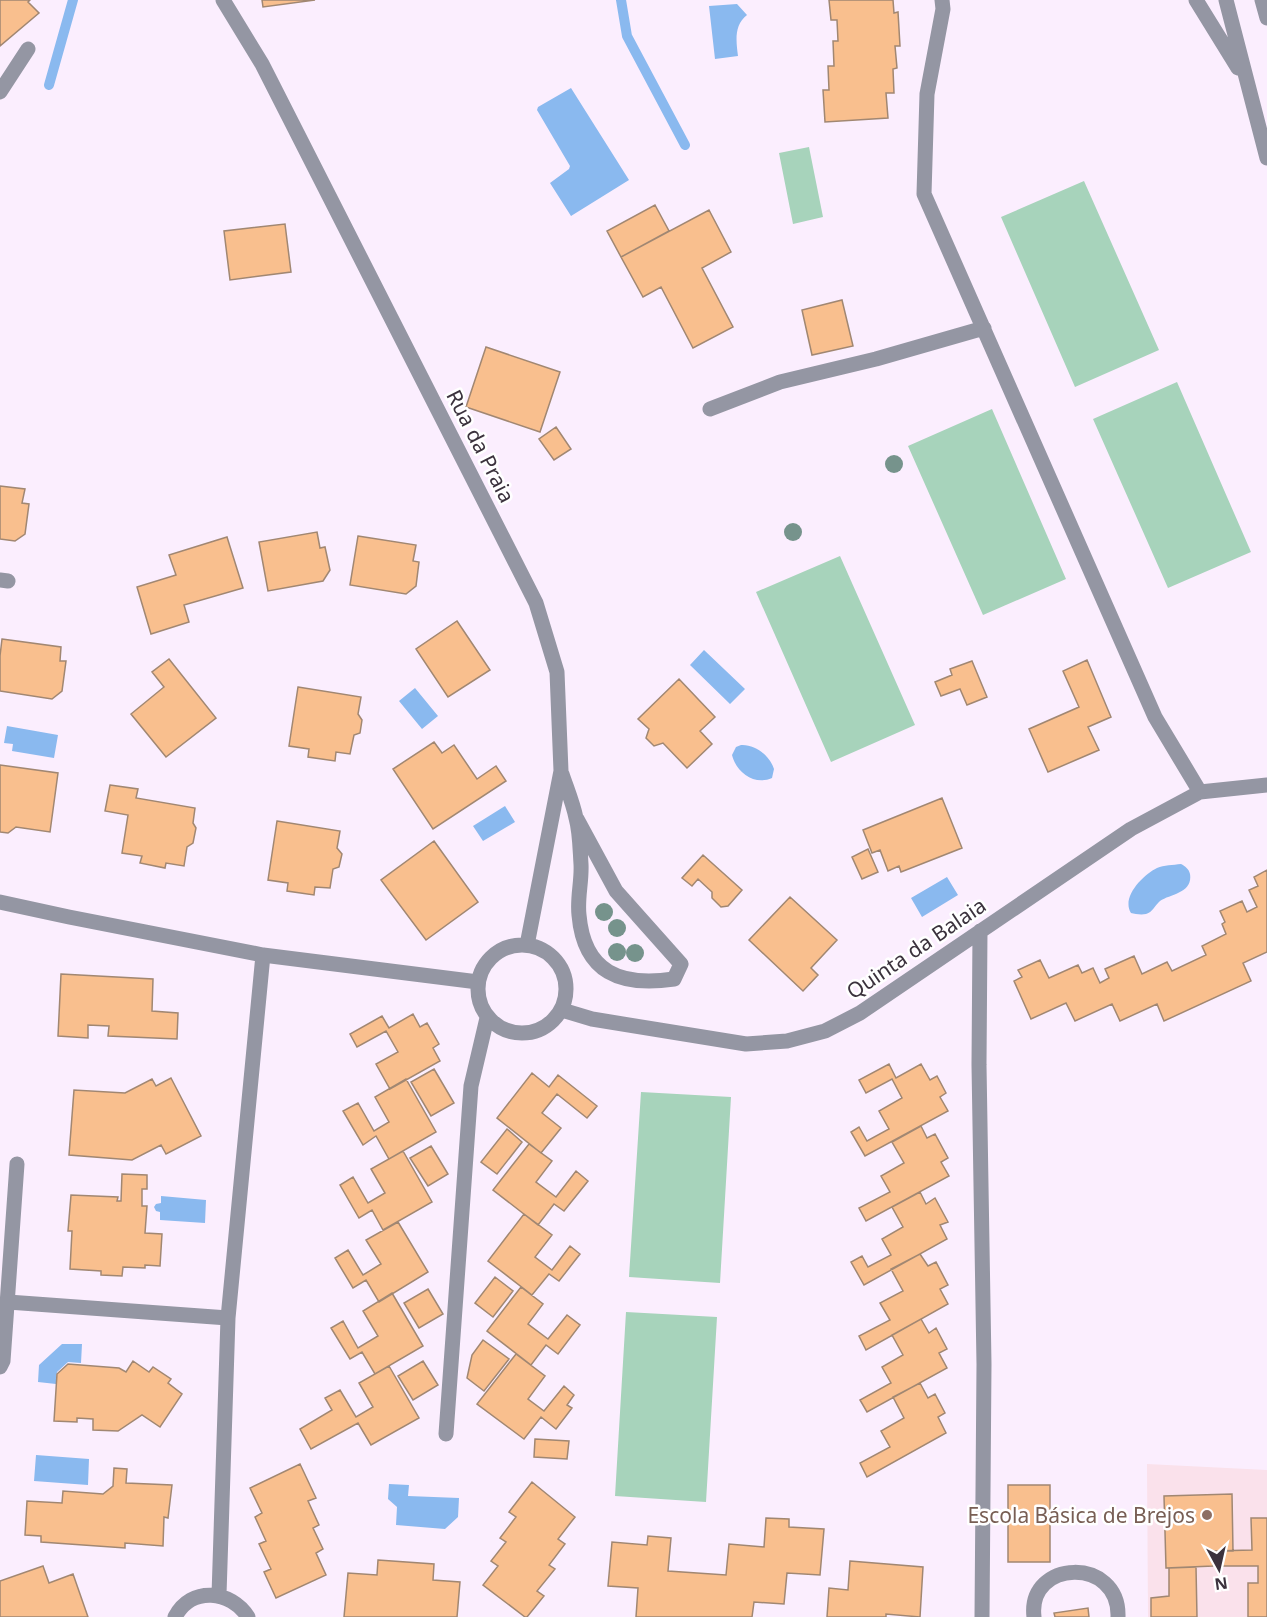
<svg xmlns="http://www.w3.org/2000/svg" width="1267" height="1617" viewBox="0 0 1267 1617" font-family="'Noto Sans',sans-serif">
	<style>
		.education { fill: #fae1eb }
		.green { fill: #a7d3bb }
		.water { fill: #8ab9ef }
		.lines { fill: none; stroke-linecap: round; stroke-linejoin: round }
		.stream { stroke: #8ab9ef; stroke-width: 10 }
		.building { fill: #f9bf8e; stroke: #a18772; stroke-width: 1.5 }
		.minor { stroke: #9496a3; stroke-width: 15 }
		.tree { fill: #76938c }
		.education-dot { fill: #8d6e63; stroke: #fff; stroke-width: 2 }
		.labels { text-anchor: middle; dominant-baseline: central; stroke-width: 5; stroke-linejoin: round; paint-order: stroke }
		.street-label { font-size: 21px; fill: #3b323d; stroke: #fff }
		.education-label { font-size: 21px; fill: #785e54; stroke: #fff; text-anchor: end }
	</style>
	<rect width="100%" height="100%" fill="#fbeefe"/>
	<path class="education" d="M1147,1464L1267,1470V1617H1148Z"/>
	<path class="green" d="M809,147L823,217L793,224L779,153Z
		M1084,181L1159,350L1075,387L1001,217Z
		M1177,382L1251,552L1168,588L1093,419Z
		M992,409L1066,579L983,615L908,446Z
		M840,556L915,725L831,762L756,592Z
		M641,1092L731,1097L720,1283L629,1277Z
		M626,1312L717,1317L706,1502L615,1496Z"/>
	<path class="water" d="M737,4L747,15C734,25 736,41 738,56L715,59L709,6Z
		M571,88L629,180L571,216L550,183L569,169L570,166L537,110L538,107Z
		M704,650L745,689L730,704L690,665Z
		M415,688L438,716L422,729L399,701Z
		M7,726L58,735L54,758L12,751L13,744L4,743Z
		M741,745C755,744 770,756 774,769L772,778C754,786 736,772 732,755L736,747Z
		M505,806L515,822L483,841L473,826Z
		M1181,864C1185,866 1189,869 1190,874C1193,893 1171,894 1160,901C1155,905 1153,912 1146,914C1141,915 1135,914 1131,913C1121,897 1143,875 1157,868C1164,865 1173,865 1181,864Z
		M947,877L958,895L922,917L911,898Z
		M161,1196L206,1200L205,1223L160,1220V1212L156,1211L154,1207L156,1204L161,1203Z
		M62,1344H82L81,1363L68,1362L57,1372L56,1384L38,1382L39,1365Z
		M36,1455L89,1459L88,1485L34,1481Z
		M389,1484L409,1485L408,1496L459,1498L458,1517L445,1529L396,1525L397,1507L388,1499Z"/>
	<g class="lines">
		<path class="stream" d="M621,0L627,36L685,145
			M49,85L73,0"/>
	</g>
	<path class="building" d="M0,0H30L28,2L39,13L0,46Z
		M262,0H315L263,7Z
		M829,0H893L894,13L898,12L900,46H895L897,68L893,69L894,93H886L888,118L825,122L823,90H829L828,66H834L833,41H838L837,20H831Z
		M655,205L669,231L621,257L607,231Z
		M709,210L731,252L702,268L733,327L693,348L661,287L643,297L621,257Z
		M285,224L291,272L230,280L224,231Z
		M842,300L853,346L812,355L802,310Z
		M486,347L560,372L540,432L466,407Z
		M556,427L571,449L554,460L539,439Z
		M0,486L25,489L22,503L29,504L25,534L15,541L0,539Z
		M317,532L320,548L325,547L330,570L323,581L268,591L259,542Z
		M358,536L416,545L413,561L419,562L416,586L406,594L350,585Z
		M227,537L243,588L184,605L189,622L151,634L137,587L176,575L169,555Z
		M457,621L490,670L448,697L416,649Z
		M2,639L61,647L60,661H66L62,691L52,699L0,691V656Z
		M169,659L216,718L166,757L131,714L164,687L152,672Z
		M1087,660L1111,717L1088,727L1099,750L1048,772L1029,729L1079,707L1063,671Z
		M972,661L987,697L967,705L960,689L941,696L935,682L952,675L950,669Z
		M679,679L715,717L700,731L712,744L687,768L663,743L654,746L646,738L649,729L638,719Z
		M298,687L361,697L358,714L362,720L360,733L354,735L350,754L336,752L335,761L308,757L309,749L289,746Z
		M434,742L442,753L454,745L477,779L496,766L506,781L433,829L393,769Z
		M0,765L58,773L50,832L16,827L8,833L0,832Z
		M110,785L138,789L136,798L195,808L193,823L196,828L193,843L187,847L184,866L166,863L165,868L140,863L142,856L122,853L128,815L105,811Z
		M942,798L962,848L901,872L899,866L888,871L880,850L872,853L863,830Z
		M277,821L340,831L337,848L342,854L339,867L333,869L330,888L315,887L314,895L287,891L288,883L268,880Z
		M434,841L478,902L426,940L381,880Z
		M868,849L878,872L862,879L852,857Z
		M703,855L742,890L728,906L721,907L712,898V892L698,879L692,886L682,878Z
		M1267,870V952L1243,963L1251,981L1164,1021L1157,1004L1120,1021L1112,1004L1075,1021L1066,1003L1031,1019L1014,981L1022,977L1018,970L1040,960L1049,978L1078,965L1082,973L1093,968L1100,983L1109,978L1105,969L1134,956L1142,974L1167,962L1172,971L1206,955L1202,946L1226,934L1222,924L1225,922L1220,911L1242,901L1247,912L1257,907L1249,890L1258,886L1254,877Z
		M790,897L837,940L811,968L818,975L803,991L749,940Z
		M61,974L153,979L152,1011L178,1013L177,1039L108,1036L109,1026L88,1025V1038L58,1036Z
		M413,1014L420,1027L427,1023L439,1044L433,1048L440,1061L390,1089L376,1064L398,1052L386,1031L357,1047L350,1034L382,1016L389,1028Z
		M889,1064L896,1078L921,1064L930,1080L937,1076L946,1093L940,1097L948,1111L865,1156L851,1132L859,1127L867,1141L889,1129L879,1111L902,1098L892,1079L866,1093L859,1080Z
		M434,1069L454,1103L431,1116L411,1082Z
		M532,1073L549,1087L558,1075L597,1106L587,1118L557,1094L542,1113L561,1128L541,1153L497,1118Z
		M171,1078L201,1136L166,1154L161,1145L132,1160L69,1155L74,1090L125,1093L152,1079L156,1086Z
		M406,1079L436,1132L389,1159L376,1136L363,1145L343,1111L358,1103L374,1131L389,1122L375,1097Z
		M921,1126L927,1138L935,1134L948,1158L941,1162L949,1176L866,1221L859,1208L890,1192L881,1176L904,1163L892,1142Z
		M507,1129L522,1142L497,1174L481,1162Z
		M529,1144L552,1161L536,1182L556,1197L576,1171L588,1181L564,1211L554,1204L538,1225L493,1190Z
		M431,1146L448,1174L428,1186L410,1158Z
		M403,1151L432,1202L383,1230L372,1210L359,1218L340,1185L353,1177L368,1203L385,1193L371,1169Z
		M122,1174L147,1175V1189H142V1206H147L145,1233L162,1234L160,1266L145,1265V1268L123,1267L122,1276L101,1275V1271L70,1269L72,1231H68L71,1195L118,1197L117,1201H121Z
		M920,1192L926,1204L935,1198L948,1222L940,1225L947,1239L864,1285L851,1262L862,1256L868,1267L891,1255L882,1239L903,1227L892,1207Z
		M524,1214L552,1235L535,1257L552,1270L570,1246L580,1254L559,1281L549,1274L532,1295L488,1261Z
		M398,1222L428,1272L379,1302L366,1280L353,1288L335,1258L348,1250L363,1275L381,1264L366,1240Z
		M920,1254L928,1266L936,1262L948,1285L940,1289L948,1304L866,1350L859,1336L890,1320L880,1303L903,1291L891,1269Z
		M495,1277L513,1291L493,1317L475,1303Z
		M521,1287L543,1304L528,1324L548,1339L567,1315L580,1325L558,1354L546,1345L531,1365L487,1331Z
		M428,1289L443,1314L419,1328L404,1303Z
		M392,1293L423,1346L375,1374L362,1352L350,1359L331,1328L343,1321L358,1348L378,1336L363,1311Z
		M921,1319L929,1333L936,1328L947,1349L939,1353L947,1368L867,1412L860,1400L891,1383L882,1367L903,1355L892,1335Z
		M483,1340L509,1359L484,1391L467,1378L472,1355Z
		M516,1354L545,1376L528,1399L544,1411L564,1386L574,1395L567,1405L572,1408L556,1429L541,1417L524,1439L477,1404Z
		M133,1361L149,1372L153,1367L171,1379L168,1383L182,1394L160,1427L142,1415L118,1431L93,1430V1419L77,1418V1422L54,1421L57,1374L68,1364L119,1368L126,1372Z
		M423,1361L438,1385L413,1400L398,1376Z
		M389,1366L419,1418L371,1445L358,1423L311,1449L300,1429L332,1410L325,1398L340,1390L356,1417L373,1407L359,1383Z
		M920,1383L928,1398L935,1394L945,1413L938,1417L946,1433L867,1477L860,1463L890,1447L881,1431L904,1418L893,1397Z
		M535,1439L569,1441L567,1459L534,1457Z
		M300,1464L316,1498L308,1501L319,1525L313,1528L323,1549L316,1553L326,1575L276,1598L264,1572L271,1569L259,1544L266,1541L255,1517L262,1513L250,1488Z
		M114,1468L127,1469L126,1483L172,1485L168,1518L164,1517L163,1546L125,1543V1548L41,1542V1536L25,1535L27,1501L62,1503L63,1491L103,1494L113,1486Z
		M532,1482L575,1517L558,1539L565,1544L549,1565L555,1569L537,1591L544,1596L527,1617H525L483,1585L498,1566L491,1561L506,1542L500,1538L516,1517L509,1512Z
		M1008,1485H1050V1562H1008Z
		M1232,1494L1233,1551H1213V1566L1166,1568L1164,1496Z
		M766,1518L789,1519V1527L824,1529L820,1575L787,1573L784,1604L754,1602L752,1617H636L638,1588L608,1586L612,1542L647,1545L648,1536L671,1538L668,1571L726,1575L729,1544L764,1547Z
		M1251,1518H1267V1617H1248V1583H1258V1566H1213V1551L1252,1550Z
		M378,1560L434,1564L433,1580L460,1582L457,1617H344L348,1573L377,1575Z
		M850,1561L923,1567L920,1617L886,1614V1617H827L829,1588L848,1590Z
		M43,1566L49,1583L73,1574L88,1617H0V1581Z
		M1196,1567L1197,1617H1151V1598L1169,1596V1568Z
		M1088,1608L1089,1617H1055L1054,1613Z"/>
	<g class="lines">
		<path class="minor" d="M223,0L262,64L536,603L557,672L561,771L527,945
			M942,0L943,9L927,94L924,194L1155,717L1200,792
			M1196,0L1238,68
			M1226,0L1267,158
			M1262,0L1267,18
			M0,92L28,49
			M710,409L780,382L876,359L984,328
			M0,580L8,581
			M562,774C567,789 573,803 576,818C580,832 580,850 581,864C582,881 577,898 579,915C584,973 621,987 674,979L681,964L616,891L577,819
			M0,902L69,917L263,955L478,982
			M980,931L979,1065L984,1364L982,1617
			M478 989a44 44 0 1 1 88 0a44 44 0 1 1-88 0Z
			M562,1010L592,1019L746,1044L787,1041L825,1031L860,1013L1131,829L1200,792L1267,785
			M8,1302L228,1318
			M0,1367L3,1361L17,1164
			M446,1434L471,1086L487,1018
			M219,1595L228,1318L263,955
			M175,1617C191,1586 231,1590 248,1617
			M1034,1617C1027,1559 1120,1556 1118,1617"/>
	</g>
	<g class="tree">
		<circle cx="894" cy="464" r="9"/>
		<circle cx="793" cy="532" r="9"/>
		<circle cx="604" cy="912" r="9"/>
		<circle cx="617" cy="928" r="9"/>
		<circle cx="617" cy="952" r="9"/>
		<circle cx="635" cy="953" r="9"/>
	</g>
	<circle class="education-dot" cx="1207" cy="1515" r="6"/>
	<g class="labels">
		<g class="street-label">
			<text transform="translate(481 446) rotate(63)">Rua da Praia</text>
			<text transform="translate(916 948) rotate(-34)">Quinta da Balaia</text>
		</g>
		<g class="education-label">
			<text x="1195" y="1515">Escola Básica de Brejos</text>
		</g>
	</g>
	<g transform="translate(1219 1569) rotate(172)" stroke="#ffffff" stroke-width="4.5" paint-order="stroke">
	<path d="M0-4.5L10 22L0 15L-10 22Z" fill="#3b323d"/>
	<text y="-9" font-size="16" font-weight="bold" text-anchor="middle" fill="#3b323d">N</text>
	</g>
</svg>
